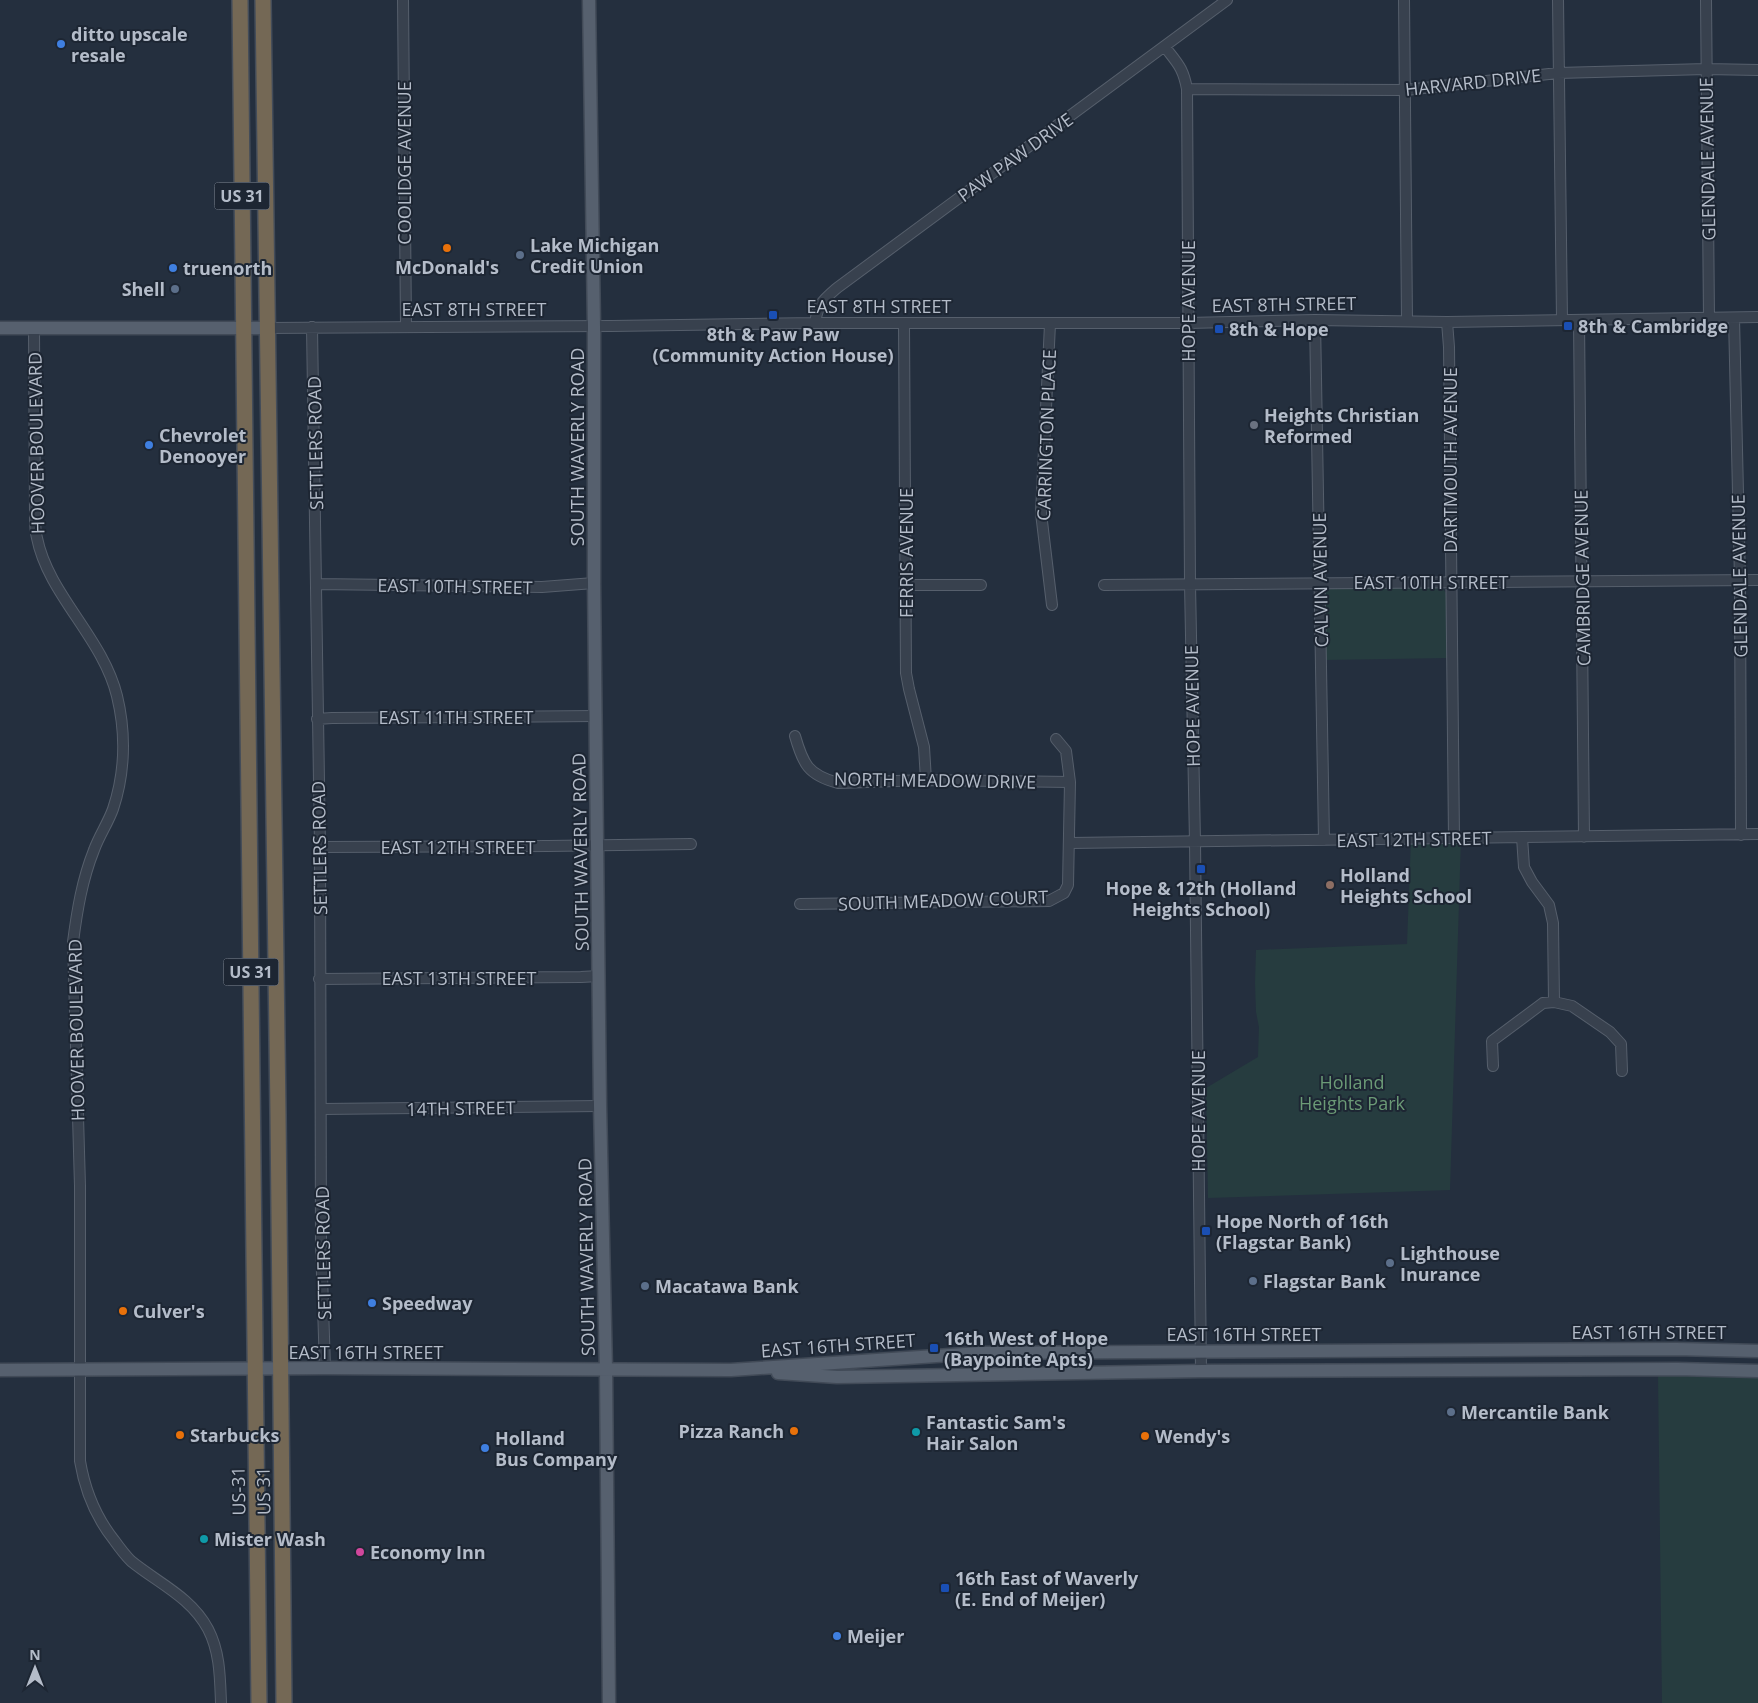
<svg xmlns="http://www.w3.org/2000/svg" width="1758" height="1703" viewBox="0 0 1758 1703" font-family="'Open Sans',sans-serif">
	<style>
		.green { fill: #263c3f }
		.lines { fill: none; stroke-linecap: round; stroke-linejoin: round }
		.minor-casing { stroke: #565f6c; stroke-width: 12 }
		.major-casing { stroke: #414a57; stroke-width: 15 }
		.highway-casing { stroke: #434c59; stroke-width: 18 }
		.minor { stroke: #38414e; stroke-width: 10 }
		.major { stroke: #56606e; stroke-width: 12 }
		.highway { stroke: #746855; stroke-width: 15 }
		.shop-dot { fill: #3f7fe0; stroke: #1d2633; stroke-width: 2 }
		.food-dot { fill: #e8710a; stroke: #1d2633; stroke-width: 2 }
		.service-dot { fill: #5c6f8a; stroke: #1d2633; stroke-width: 2 }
		.transit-dot { fill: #1a4fb4; stroke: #1d2633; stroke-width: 2 }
		.worship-dot { fill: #6b7280; stroke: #1d2633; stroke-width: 2 }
		.education-dot { fill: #8d6e63; stroke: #1d2633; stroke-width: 2 }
		.culture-dot { fill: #0f9aa8; stroke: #1d2633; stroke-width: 2 }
		.hotel-dot { fill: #d1479c; stroke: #1d2633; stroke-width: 2 }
		.labels { text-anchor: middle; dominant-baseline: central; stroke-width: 4; stroke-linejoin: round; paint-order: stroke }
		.shield { fill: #1d2633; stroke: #878f9c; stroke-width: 1 }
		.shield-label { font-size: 16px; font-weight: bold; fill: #b4bcc9 }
		.poi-label { font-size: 18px; font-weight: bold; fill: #b4bcc9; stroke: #1d2633; text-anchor: start }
		.street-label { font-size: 18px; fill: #b4bcc9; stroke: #1d2633 }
		.park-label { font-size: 18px; fill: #6b9a76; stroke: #1d2633 }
	</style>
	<rect width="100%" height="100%" fill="#242f3e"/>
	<path class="green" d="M1331,588H1442L1447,594V658L1326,660L1325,593L1327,590Z
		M1461,838L1450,1190L1208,1198L1206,1088L1258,1057L1259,1027L1256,1012L1255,983L1256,950L1407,944L1411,839Z
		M1658,1375H1758V1703H1662Z"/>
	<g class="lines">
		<defs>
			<path id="minor" d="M403,0L406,326
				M1404,0L1407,321
				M1558,0L1562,320
				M1706,0L1709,318
				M1165,47C1177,63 1183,67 1187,89L1190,584L1195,842L1201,1371
				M1187,89L1406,90L1558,73L1706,69L1758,70
				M1734,318L1740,580L1741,835
				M1315,320L1324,840
				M1579,320L1584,837
				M1447,322L1449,347L1454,838
				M815,323C818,304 822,301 837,288L1227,0
				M904,324L906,673L909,689L924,747L926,780
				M1050,324L1041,513L1052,605
				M312,327L320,847L321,1244L325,1368
				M34,328L35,515C35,523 35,531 37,538C48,594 103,638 117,696C126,733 125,773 113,809C108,823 99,836 94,850C82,880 77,911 73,942L80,1186V1461C85,1491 95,1516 114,1540C119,1547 125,1555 131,1561C158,1583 191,1597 208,1629C220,1652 220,1677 221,1703
				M266,328L612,326L815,323H1188L1315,320L1447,322L1758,317
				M316,584L542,587L594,583
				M907,585H981
				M1104,585L1758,580
				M317,719L332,718L596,716
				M795,736C803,764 808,775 838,783L926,780L1070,782
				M1522,837L1524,867L1532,882L1549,905L1553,923L1554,1002
				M1070,843L1758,834
				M320,847L548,846L691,844
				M800,904L1049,901L1064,893L1068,885L1070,782L1066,751L1056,739
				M319,979L581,977L599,976
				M1493,1066L1492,1041L1543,1003L1554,1002L1572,1006L1610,1032L1621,1044L1622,1071
				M322,1109L600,1106"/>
			<path id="major" d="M589,0L594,326V583L600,1106L606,1370L609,1703
				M0,328H266
				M0,1370L325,1368L731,1370L980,1353L1676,1349L1758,1351
				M778,1373L837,1377L1201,1371L1677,1369L1758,1371"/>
			<path id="highway" d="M240,0L259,1703
				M263,0L278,1114L284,1703"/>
		</defs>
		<use href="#minor" class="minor-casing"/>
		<use href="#major" class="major-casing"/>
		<use href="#highway" class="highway-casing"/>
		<use href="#minor" class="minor"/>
		<use href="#major" class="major"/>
		<use href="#highway" class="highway"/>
	</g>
	<g class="shop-dot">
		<circle cx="61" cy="44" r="5"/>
		<circle cx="173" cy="268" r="5"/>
		<circle cx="149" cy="445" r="5"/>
		<circle cx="372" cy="1303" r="5"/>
		<circle cx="485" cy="1448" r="5"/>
		<circle cx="837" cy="1636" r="5"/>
	</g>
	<g class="food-dot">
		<circle cx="447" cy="248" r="5"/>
		<circle cx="123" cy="1311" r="5"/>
		<circle cx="794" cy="1431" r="5"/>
		<circle cx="180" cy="1435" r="5"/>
		<circle cx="1145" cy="1436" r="5"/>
	</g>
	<g class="service-dot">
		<circle cx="520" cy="255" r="5"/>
		<circle cx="175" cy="289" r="5"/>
		<circle cx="1390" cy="1263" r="5"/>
		<circle cx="1253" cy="1281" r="5"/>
		<circle cx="645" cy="1286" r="5"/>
		<circle cx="1451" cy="1412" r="5"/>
	</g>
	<g class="transit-dot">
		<rect x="768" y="310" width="10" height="10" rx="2.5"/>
		<rect x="1563" y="321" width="10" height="10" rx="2.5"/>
		<rect x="1214" y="324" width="10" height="10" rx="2.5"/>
		<rect x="1196" y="864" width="10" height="10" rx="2.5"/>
		<rect x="1201" y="1226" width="10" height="10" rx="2.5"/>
		<rect x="929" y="1343" width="10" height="10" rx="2.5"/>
		<rect x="940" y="1583" width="10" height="10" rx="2.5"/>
	</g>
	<circle class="worship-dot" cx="1254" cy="425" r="5"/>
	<circle class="education-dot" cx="1330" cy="885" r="5"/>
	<g class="culture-dot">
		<circle cx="916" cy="1432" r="5"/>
		<circle cx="204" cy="1539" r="5"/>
	</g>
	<circle class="hotel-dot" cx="360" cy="1552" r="5"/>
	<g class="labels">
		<g class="shield">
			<rect x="214.5" y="182.5" width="55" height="27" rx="4"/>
			<rect x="223.5" y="958.5" width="55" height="27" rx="4"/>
		</g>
		<g class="shield-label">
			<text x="242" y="196">US 31</text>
			<text x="251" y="972">US 31</text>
		</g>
		<g class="poi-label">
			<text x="71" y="34">ditto upscale<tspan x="71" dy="21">resale</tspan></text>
			<text x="530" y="245">Lake Michigan<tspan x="530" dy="21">Credit Union</tspan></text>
			<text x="447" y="267" text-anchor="middle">McDonald's</text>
			<text x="183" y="268">truenorth</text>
			<text x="165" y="289" text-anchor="end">Shell</text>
			<text x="1578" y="326">8th &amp; Cambridge</text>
			<text x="1229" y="329">8th &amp; Hope</text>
			<text x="773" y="334" text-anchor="middle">8th &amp; Paw Paw<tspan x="773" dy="21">(Community Action House)</tspan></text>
			<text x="1264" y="415">Heights Christian<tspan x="1264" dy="21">Reformed</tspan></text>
			<text x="159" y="435">Chevrolet<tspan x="159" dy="21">Denooyer</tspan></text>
			<text x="1340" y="875">Holland<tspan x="1340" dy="21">Heights School</tspan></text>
			<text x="1201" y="888" text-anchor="middle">Hope &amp; 12th (Holland<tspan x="1201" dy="21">Heights School)</tspan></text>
			<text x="1216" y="1221">Hope North of 16th<tspan x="1216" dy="21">(Flagstar Bank)</tspan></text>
			<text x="1400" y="1253">Lighthouse<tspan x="1400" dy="21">Inurance</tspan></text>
			<text x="1263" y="1281">Flagstar Bank</text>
			<text x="655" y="1286">Macatawa Bank</text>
			<text x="382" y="1303">Speedway</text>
			<text x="133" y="1311">Culver's</text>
			<text x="944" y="1338">16th West of Hope<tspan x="944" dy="21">(Baypointe Apts)</tspan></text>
			<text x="1461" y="1412">Mercantile Bank</text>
			<text x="926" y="1422">Fantastic Sam's<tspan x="926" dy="21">Hair Salon</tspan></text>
			<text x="784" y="1431" text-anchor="end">Pizza Ranch</text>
			<text x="190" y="1435">Starbucks</text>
			<text x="1155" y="1436">Wendy's</text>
			<text x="495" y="1438">Holland<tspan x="495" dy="21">Bus Company</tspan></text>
			<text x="214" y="1539">Mister Wash</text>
			<text x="370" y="1552">Economy Inn</text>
			<text x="955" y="1578">16th East of Waverly<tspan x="955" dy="21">(E. End of Meijer)</tspan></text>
			<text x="847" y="1636">Meijer</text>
		</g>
		<g class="street-label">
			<text transform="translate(1473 82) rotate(-6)">HARVARD DRIVE</text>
			<text transform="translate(1015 157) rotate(-36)">PAW PAW DRIVE</text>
			<text transform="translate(1707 159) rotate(-91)">GLENDALE AVENUE</text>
			<text transform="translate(404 163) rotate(-90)">COOLIDGE AVENUE</text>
			<text transform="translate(1188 301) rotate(-90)">HOPE AVENUE</text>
			<text transform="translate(1284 304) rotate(-1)">EAST 8TH STREET</text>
			<text x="879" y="306">EAST 8TH STREET</text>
			<text x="474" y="309">EAST 8TH STREET</text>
			<text transform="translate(1046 435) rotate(-88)">CARRINGTON PLACE</text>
			<text transform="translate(36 443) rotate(-91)">HOOVER BOULEVARD</text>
			<text transform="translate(315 443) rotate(-91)">SETTLERS ROAD</text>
			<text transform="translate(577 447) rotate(-90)">SOUTH WAVERLY ROAD</text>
			<text transform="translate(1450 460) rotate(-90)">DARTMOUTH AVENUE</text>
			<text transform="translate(906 553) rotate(-90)">FERRIS AVENUE</text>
			<text transform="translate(1739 576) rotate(-91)">GLENDALE AVENUE</text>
			<text transform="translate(1582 578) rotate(-91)">CAMBRIDGE AVENUE</text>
			<text transform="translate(1320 580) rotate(-91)">CALVIN AVENUE</text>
			<text x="1431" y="582">EAST 10TH STREET</text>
			<text transform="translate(455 586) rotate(1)">EAST 10TH STREET</text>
			<text transform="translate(1192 706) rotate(-91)">HOPE AVENUE</text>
			<text x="456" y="717">EAST 11TH STREET</text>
			<text transform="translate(935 780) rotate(1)">NORTH MEADOW DRIVE</text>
			<text transform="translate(1414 839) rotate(-1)">EAST 12TH STREET</text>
			<text x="458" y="847">EAST 12TH STREET</text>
			<text transform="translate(319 848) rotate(-91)">SETTLERS ROAD</text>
			<text transform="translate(580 852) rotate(-91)">SOUTH WAVERLY ROAD</text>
			<text transform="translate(943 900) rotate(-2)">SOUTH MEADOW COURT</text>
			<text x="459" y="978">EAST 13TH STREET</text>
			<text transform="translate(76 1030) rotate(-91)">HOOVER BOULEVARD</text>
			<text transform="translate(461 1108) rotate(-1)">14TH STREET</text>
			<text transform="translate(1198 1111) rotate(-90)">HOPE AVENUE</text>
			<text transform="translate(323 1253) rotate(-91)">SETTLERS ROAD</text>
			<text transform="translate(586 1257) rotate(-91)">SOUTH WAVERLY ROAD</text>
			<text x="1649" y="1332">EAST 16TH STREET</text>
			<text x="1244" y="1334">EAST 16TH STREET</text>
			<text transform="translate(838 1345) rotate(-4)">EAST 16TH STREET</text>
			<text x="366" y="1352">EAST 16TH STREET</text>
			<text transform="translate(238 1491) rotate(-91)">US-31</text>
			<text transform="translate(263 1491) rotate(-91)">US 31</text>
		</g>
		<g class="park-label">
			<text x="1352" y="1082">Holland<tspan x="1352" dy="21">Heights Park</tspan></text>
		</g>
	</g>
	<g transform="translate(35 1668)" stroke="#1d2633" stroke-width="4" paint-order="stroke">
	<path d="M0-4L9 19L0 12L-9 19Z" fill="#b4bcc9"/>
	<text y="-8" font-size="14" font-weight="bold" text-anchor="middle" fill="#b4bcc9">N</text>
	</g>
</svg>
